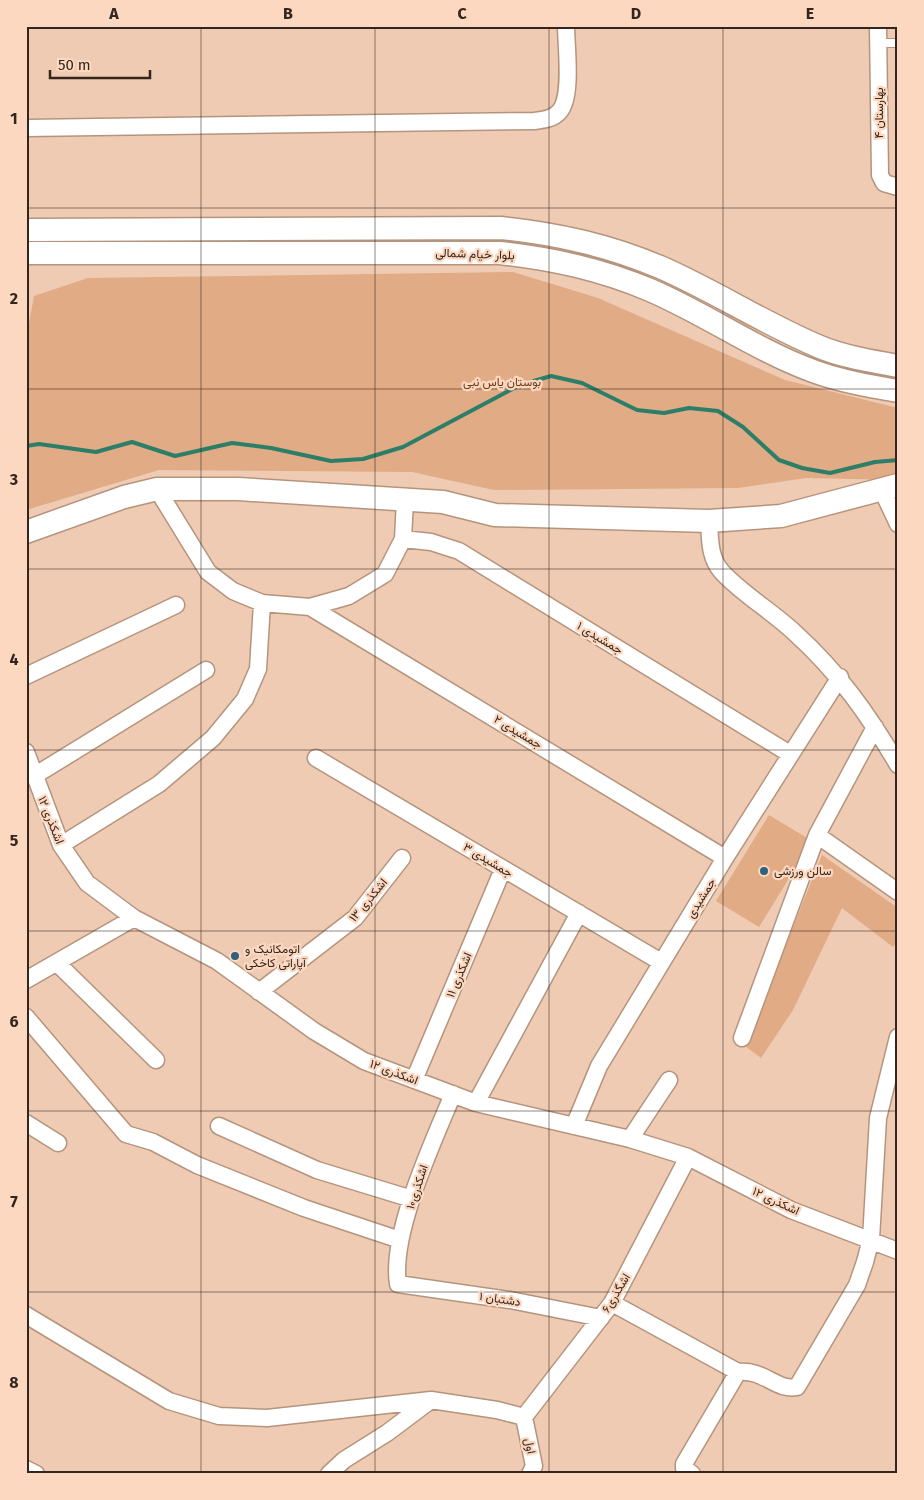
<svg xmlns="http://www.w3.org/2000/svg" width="924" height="1500" viewBox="0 0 924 1500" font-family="'Fira Sans',Vazirmatn,sans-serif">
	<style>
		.green { fill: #e1ab85 }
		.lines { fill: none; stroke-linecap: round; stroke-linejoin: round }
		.stream { stroke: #2c7e69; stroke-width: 4 }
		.lane-casing { stroke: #b5947d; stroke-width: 10 }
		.street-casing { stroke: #b5947d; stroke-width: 19 }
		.secondary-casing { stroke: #b5947d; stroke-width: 25 }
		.lane { stroke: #fff; stroke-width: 8 }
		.street { stroke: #fff; stroke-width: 16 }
		.secondary { stroke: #fff; stroke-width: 22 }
		.grid { fill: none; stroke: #34261d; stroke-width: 1; stroke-opacity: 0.55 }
		.poi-dot { fill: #2d617d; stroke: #fcd8c0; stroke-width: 2 }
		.labels { text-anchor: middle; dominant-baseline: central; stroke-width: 4.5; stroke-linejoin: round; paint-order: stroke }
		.street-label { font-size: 12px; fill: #34261d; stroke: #fcd8c0 }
		.park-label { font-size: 12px; fill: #6b3b15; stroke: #fcd8c0 }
		.poi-label { font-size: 12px; fill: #34261d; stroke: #fcd8c0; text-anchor: start }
		.neatline { fill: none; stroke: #34261d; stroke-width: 2 }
		.grid-label { font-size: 16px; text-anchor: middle; font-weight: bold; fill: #34261d }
	</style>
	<rect width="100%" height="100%" fill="#efcbb3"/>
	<path class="green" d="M513,272L598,298L785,380L898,408V480L806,478L738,488L494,490L412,472L159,470L26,510V339L34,296L88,278Z
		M769,815L812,841L759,927L716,901Z
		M822,855L898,908V941L893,947L842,908L793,1010L761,1058L745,1046Z"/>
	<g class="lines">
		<path class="stream" d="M26,446L39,444L96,452L132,442L175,456L232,443L271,448L331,461L363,459L403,447L520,385L551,376L582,383L637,410L664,413L689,408L718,411L743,427L779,460L802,468L830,473L875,462L898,460"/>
		<defs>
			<path id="lane" d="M878,43H898"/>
			<path id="street" d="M878,26L880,175L884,183L898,187
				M26,128L534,121C543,120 553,119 559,112C573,98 566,46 566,26
				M881,488L898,524
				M157,489L208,572L233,591L262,603L310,607L349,596L385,574L403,539L405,500
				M709,521C710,538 709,558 722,572C742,594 773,612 795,633C839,673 868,714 898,765
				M403,539L431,542L459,551L790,754
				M310,607L725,858
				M26,676L176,605
				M26,752L61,845L87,883L134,918L217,961L314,1031L364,1061L476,1103L630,1139L688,1157L791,1210L898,1251
				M316,758L661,962
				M34,776L206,670
				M817,835L898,892
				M61,845L159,784L213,738L245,699L258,669L262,603
				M58,964L156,1060
				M26,980L134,918
				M259,992L355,918L402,858
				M26,1017L126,1134L153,1142L197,1165L304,1208L400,1240
				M742,1038L817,835L875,727
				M414,1080L503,869
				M453,1094C433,1142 390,1234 398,1284L510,1300L601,1318
				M476,1103L579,913
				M26,1123L58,1143
				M219,1126L317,1170L412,1199
				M574,1126L599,1066L725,858L840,677
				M630,1139L669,1080
				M612,1303L738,1372C764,1369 776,1391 797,1387L857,1285L865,1262L871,1239L878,1118L898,1037
				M26,1315L169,1401L219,1416L267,1418L431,1400L497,1410L524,1417
				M524,1417L612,1303L688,1157
				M524,1417L534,1466L530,1474
				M26,1469L36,1474
				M329,1474L344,1460L387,1433L431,1400
				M692,1474L684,1468V1464L738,1372"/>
			<path id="secondary" d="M26,230L501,228C558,234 607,245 660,267C715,291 765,324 820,347C844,357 872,361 898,366
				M26,253H500C553,259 600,269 650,290C706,314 756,350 813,371C840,381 869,386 898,391
				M26,532L124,497L157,489H238L443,502L495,515L709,521L781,516L898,485"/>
		</defs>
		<use href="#lane" class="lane-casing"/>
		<use href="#street" class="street-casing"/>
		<use href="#secondary" class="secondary-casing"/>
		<use href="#lane" class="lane"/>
		<use href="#street" class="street"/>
		<use href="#secondary" class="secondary"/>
	</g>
	<path class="grid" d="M201,26V1474M375,26V1474M549,26V1474M723,26V1474M26,208H898M26,389H898M26,569H898M26,750H898M26,931H898M26,1111H898M26,1292H898"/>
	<g class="poi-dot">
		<circle cx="764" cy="871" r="5"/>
		<circle cx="235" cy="956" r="5"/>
	</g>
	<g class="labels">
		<g class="street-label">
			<text transform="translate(879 113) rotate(-90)">بهارستان ۴</text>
			<text transform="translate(475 254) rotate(2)">بلوار خیام شمالی</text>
			<text transform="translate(600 638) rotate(31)">جمشیدی ۱</text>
			<text transform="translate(518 732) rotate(31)">جمشیدی ۲</text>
			<text transform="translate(51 820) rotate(68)">اشکذری ۱۲</text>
			<text transform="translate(488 860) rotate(31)">جمشیدی ۳</text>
			<text transform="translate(701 898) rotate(-58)">جمشیدی</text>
			<text transform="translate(368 900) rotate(-50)">اشکذری ۱۳</text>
			<text transform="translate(459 975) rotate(-67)">اشکذری ۱۱</text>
			<text transform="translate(394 1072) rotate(21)">اشکذری ۱۲</text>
			<text transform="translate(417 1187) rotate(-72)">اشکذری۱۰</text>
			<text transform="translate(776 1201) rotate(25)">اشکذری ۱۲</text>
			<text transform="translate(616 1293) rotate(-59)">اشگذری۶</text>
			<text transform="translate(500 1299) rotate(9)">دشتبان ۱</text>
			<text transform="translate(530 1446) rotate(78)">اول</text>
		</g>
		<g class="park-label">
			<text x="502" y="382">بوستان یاس نبی</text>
		</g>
		<g class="poi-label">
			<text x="774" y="871">سالن ورزشی</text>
			<text x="245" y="949">اتومکانیک و<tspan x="245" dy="14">آپاراتی کاخکی</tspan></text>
		</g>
	</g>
	<rect width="924" height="1500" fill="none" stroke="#fcd8c0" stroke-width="55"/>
	<path d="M50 70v8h100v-8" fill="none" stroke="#34261d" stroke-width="2.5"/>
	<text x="58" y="70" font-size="15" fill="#34261d" stroke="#fcd8c0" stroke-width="4" paint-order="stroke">50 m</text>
	<rect x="28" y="28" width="868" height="1444" class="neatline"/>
	<g class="grid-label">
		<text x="114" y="19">A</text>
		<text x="288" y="19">B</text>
		<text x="462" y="19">C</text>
		<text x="636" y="19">D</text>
		<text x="810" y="19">E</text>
		<text x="14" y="124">1</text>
		<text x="14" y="304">2</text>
		<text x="14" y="485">3</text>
		<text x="14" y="665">4</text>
		<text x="14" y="846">5</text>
		<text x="14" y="1027">6</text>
		<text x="14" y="1207">7</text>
		<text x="14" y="1388">8</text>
	</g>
</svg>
